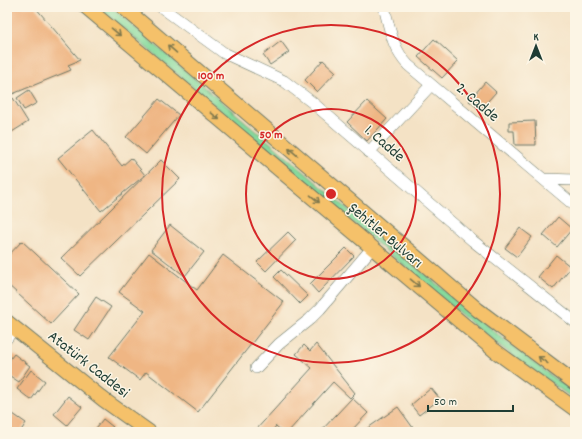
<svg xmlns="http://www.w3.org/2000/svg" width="582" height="439" viewBox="0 0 582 439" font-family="Dekko,sans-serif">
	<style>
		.green { fill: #86da9c; stroke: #528c68 }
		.building { fill: #efb684 }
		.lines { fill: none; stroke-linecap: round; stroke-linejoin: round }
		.minor-casing { stroke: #6a7767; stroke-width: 12 }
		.major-casing { stroke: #6a7767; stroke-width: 16 }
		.minor { stroke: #fff; stroke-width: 11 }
		.major { stroke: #f5c16b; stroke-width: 14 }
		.oneway { stroke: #7f784d }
		.ring { fill: none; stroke: #d62828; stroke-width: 2 }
		.labels { text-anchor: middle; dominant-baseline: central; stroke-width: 3; stroke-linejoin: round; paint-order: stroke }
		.street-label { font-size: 16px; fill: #1f3d34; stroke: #fcf5e5 }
		.centre { fill: #d62828; stroke: #fcf5e5; stroke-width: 2 }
		.ring-label { font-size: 12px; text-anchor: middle; font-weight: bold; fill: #d62828; stroke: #fcf5e5; stroke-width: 3; stroke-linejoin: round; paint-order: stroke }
	</style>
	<rect width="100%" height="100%" fill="#fcf5e5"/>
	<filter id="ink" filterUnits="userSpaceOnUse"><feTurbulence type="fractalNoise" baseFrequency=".025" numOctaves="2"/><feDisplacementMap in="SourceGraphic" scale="8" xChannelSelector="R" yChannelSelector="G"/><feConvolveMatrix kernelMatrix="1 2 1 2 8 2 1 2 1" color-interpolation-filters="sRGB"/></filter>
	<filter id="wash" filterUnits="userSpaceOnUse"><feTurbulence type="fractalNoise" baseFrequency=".012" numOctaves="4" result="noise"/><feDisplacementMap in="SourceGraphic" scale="16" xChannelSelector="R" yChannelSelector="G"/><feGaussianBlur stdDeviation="0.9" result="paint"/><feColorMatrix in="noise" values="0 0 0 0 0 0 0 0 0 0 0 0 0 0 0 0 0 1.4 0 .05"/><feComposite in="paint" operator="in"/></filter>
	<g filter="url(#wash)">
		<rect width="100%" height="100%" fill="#f4e2c5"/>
		<path class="green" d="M98,7H111L397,251L501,337L554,378L575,392V400L513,356L477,328Z"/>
		<g id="blocks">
			<path class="building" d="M7,7H35L80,60L68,65L71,70L10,95L7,87Z
				M434,39L458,61L442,78L418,57Z
				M281,41L289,52L270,65L263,55Z
				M323,60L336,72L317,92L305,80Z
				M485,82L496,92L480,110L469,101Z
				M29,90L37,103L24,110L17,98Z
				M13,98L28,122L7,135V102Z
				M159,99L179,115L146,154L126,137Z
				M367,101L387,119L367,141L347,122Z
				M535,121L536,145H515L514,131H509V122Z
				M93,130L122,166L131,158L145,175L101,211L58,158Z
				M161,160L180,179L80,276L61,258Z
				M558,217L572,229L557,247L543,235Z
				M170,225L204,252L185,276L151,250Z
				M520,228L532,237L517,257L505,248Z
				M288,232L296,240L266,271L257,262Z
				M22,241L79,294L51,324L7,284V257Z
				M346,248L354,256L318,293L310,284Z
				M149,253L197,290L223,255L284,302L198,412L146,372L140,380L109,357L145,311L119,292Z
				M556,255L571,267L553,289L538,277Z
				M281,270L308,296L300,304L274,277Z
				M96,297L111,307L89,340L74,330Z
				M316,344L355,393L350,398L333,382L288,432H283L276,426L271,432H254L312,368L296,354L304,345L310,351Z
				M14,354L30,366L19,382L7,374V363Z
				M31,370L45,381L31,400L17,389Z
				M431,388L440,399L419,415L411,405Z
				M68,396L82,407L67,425L54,414Z
				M352,398L368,413L350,432H320Z
				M398,407L416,432H362Z
				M13,414L26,423L20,432H7V423Z
				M103,419L113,427L109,432H93Z"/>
		</g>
	</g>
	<g filter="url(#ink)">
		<use href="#blocks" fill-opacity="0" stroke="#6a7767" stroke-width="1"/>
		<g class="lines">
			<defs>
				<path id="minor" d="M161,7L224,53L284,81L313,103L473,241L575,322
					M384,7C390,29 392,48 408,65L575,206
					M369,152L431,85
					M543,179L575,180
					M7,338L14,328
					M256,368L279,344L310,319L320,309L372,248"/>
				<path id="major" d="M86,7L494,350L575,409
					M123,7L478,310L575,383
					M7,322L104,400L149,432"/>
			</defs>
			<use href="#minor" class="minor-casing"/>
			<use href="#major" class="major-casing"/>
			<use href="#minor" class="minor"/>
			<use href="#major" class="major"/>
		</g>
		<defs><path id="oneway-shaft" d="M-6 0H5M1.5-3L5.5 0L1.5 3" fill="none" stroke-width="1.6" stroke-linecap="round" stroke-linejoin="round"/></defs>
		<g class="oneway">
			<use href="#oneway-shaft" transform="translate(116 32) rotate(40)"/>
			<use href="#oneway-shaft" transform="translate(172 49) rotate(-139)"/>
			<use href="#oneway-shaft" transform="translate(215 116) rotate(40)"/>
			<use href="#oneway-shaft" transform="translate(293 152) rotate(-139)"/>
			<use href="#oneway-shaft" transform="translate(315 199) rotate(40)"/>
			<use href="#oneway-shaft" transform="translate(415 283) rotate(40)"/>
			<use href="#oneway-shaft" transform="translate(543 360) rotate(-144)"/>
		</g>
	</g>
	<g class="ring">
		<circle cx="331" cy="194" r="85"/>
		<circle cx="331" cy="194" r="169"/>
	</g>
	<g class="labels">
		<g class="street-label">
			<text transform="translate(477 103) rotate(40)">2. Cadde</text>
			<text transform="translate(384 144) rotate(41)">1. Cadde</text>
			<text transform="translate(385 236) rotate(40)">Şehitler Bulvarı</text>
			<text transform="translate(88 365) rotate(38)">Atatürk Caddesi</text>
		</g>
	</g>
	<circle cx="331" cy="194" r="6" class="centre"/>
	<g class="ring-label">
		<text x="211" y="79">100 m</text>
		<text x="271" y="138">50 m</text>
	</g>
	<rect width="582" height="439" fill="none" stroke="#fcf5e5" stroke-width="24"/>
	<g transform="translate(536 46)" stroke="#fcf5e5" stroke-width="3" paint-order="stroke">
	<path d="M0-3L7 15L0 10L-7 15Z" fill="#1f3d34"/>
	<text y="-6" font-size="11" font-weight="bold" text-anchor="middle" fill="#1f3d34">K</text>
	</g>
	<path d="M428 405v6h85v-6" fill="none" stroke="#1f3d34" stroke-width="2"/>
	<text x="434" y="405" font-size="12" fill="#1f3d34" stroke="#fcf5e5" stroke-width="3" paint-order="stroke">50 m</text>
</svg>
